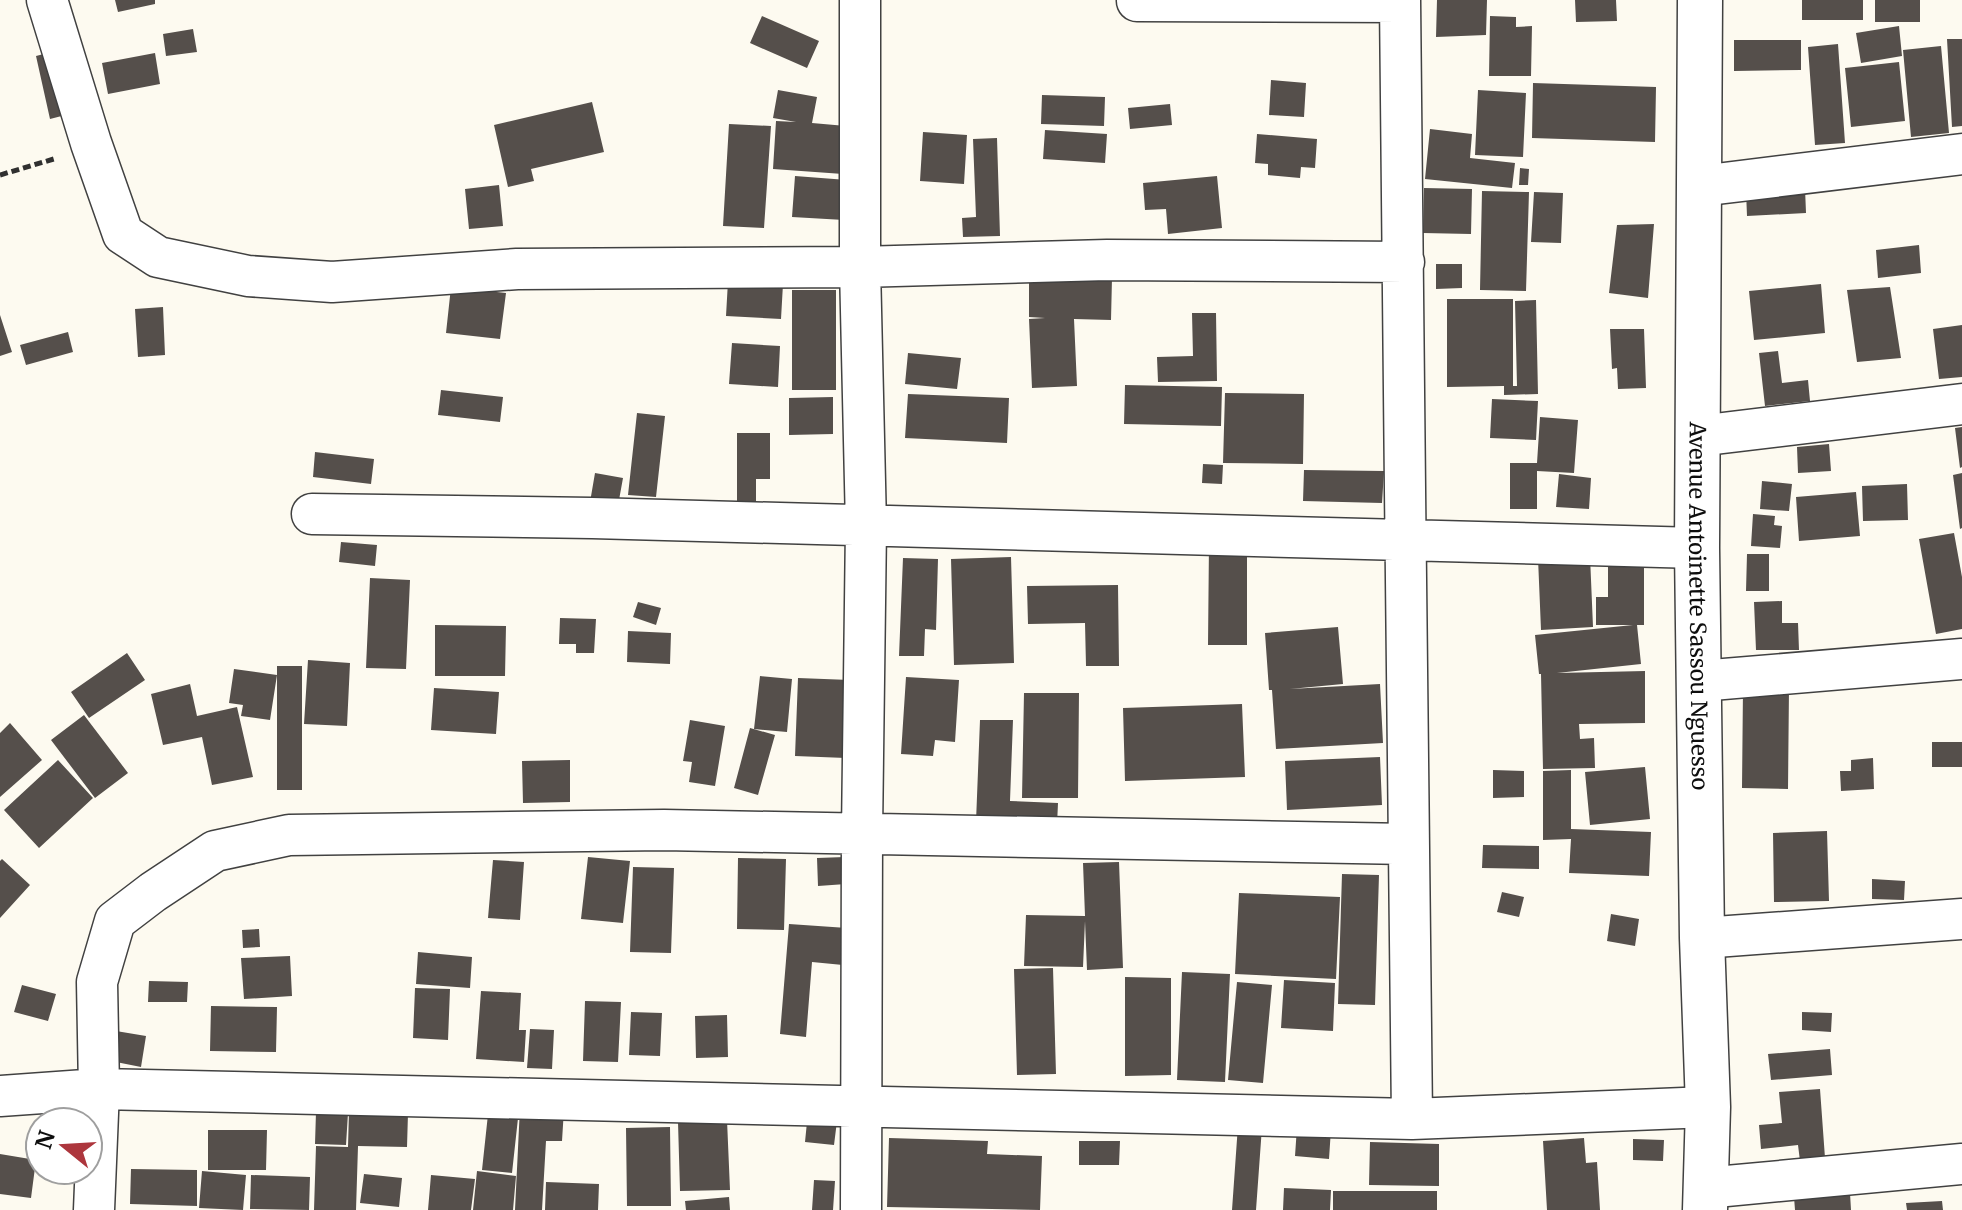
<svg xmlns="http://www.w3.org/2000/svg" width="1962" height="1210" viewBox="0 0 1962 1210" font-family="Merriweather,serif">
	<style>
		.building { fill: #554f4b }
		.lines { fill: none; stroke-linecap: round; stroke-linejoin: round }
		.minor-casing { stroke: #414141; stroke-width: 43 }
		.tertiary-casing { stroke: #414141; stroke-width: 47 }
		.path { stroke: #303030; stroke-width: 5; stroke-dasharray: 8 4; stroke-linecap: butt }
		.minor { stroke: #fff; stroke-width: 40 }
		.tertiary { stroke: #fff; stroke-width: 44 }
		.labels { text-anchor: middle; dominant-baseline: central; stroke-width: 8; stroke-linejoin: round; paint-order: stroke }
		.street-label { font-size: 22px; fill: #0e0e0e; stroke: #fff }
	</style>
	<rect width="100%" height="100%" fill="#fdfaf0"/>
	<path class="building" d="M115,0H155V4L118,12Z
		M1437,0H1487L1486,35L1436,37Z
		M1575,0H1616L1617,21L1576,22Z
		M1802,0H1863V20H1802Z
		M1875,0H1920V22H1875Z
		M762,16L819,41L807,68L750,43Z
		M1490,16L1516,17V27L1532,26L1531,76H1489Z
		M1899,26L1902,56L1861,63L1856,33Z
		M193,29L197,52L166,56L163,34Z
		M1947,39H1962V126L1952,127Z
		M1734,40H1801V70L1734,71Z
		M1838,44L1845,143L1815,145L1808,47Z
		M1941,46L1949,133L1911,137L1903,50Z
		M71,47L85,110L50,119L36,56Z
		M155,53L160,84L108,94L102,63Z
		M1899,62L1905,121L1851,127L1845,68Z
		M1271,80L1306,83L1304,117L1269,115Z
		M1533,83L1656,87L1655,142L1532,138Z
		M778,90L817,97L812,123L846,126L843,174L773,169L776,121L796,122L773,118Z
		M1478,90L1526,93L1523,157L1475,155Z
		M1042,95L1105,97L1104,126L1041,124Z
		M592,102L604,152L531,169L534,181L508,187L494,125Z
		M1170,104L1172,125L1130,129L1128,108Z
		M729,124L771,126L764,228L723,226Z
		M1430,129L1472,134L1470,158L1515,163L1512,188L1425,179Z
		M1045,130L1107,134L1105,163L1043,159Z
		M923,132L967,135L964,184L920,181Z
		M1257,134L1317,139L1315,168L1301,167L1300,178L1268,175V164L1255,163Z
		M997,138L1000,236L963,237L962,218L976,217L973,139Z
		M1520,168L1529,169L1528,185H1519Z
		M795,176L847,180L844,220L792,217Z
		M1217,176L1222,228L1168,234L1166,209L1145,210L1143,183Z
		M499,185L503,226L469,229L465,189Z
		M1424,188L1472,189L1471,234L1423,233Z
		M1805,188L1806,213L1747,216L1746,191Z
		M1482,191L1529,192L1526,291L1480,290Z
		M1534,192L1563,193L1561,243L1531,242Z
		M1654,224L1648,298L1609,293L1617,225Z
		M1919,245L1921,273L1878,278L1876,250Z
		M1436,264H1462V288L1436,289Z
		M1029,275L1112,278L1111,320L1074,319L1077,386L1032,388L1029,319L1045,318L1029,317Z
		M728,281L783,284L781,319L726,316Z
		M1821,284L1825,333L1754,340L1749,291Z
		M451,287L506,293L500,339L446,333Z
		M1890,287L1901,358L1857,362L1847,290Z
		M792,290H836V390H792Z
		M1447,299H1513V386H1517L1515,301L1536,300L1538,394L1504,395V386L1447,387Z
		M163,307L165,355L138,357L135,309Z
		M1192,313H1216L1217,381L1158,382L1157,357L1193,356Z
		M0,315L12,352L0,356Z
		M1962,325V377L1939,379L1933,329Z
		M1610,329H1644L1646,388L1618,389L1617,368L1612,369Z
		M68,332L73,352L26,365L20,345Z
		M732,343L780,346L778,387L729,384Z
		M1778,351L1782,383L1808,380L1810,401L1765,406L1759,353Z
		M908,353L961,358L957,389L905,384Z
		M1125,385L1222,387L1221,426L1124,424Z
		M441,390L503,397L500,422L438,415Z
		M1225,393L1304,394L1303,464L1223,463Z
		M908,394L1009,398L1007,443L905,438Z
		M833,397V434L789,435V398Z
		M1492,399L1538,401L1536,440L1490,438Z
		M637,413L665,416L656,497L628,495Z
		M1540,417L1578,420L1574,473L1537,471V509H1510V463H1537Z
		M1962,427V467L1960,468L1955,428Z
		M737,433H770V479H756V503H737Z
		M1829,444L1831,471L1798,473L1797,447Z
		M315,452L374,459L371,484L313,477Z
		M1203,464L1223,465L1222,484L1202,483Z
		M1304,470L1384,471L1382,503L1303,501Z
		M595,473L623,478L619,500L608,498L606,510L589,508Z
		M1962,473V528L1960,529L1953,475Z
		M1559,474L1591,478L1589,509L1556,507Z
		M1762,481L1792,484L1789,511L1760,509Z
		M1907,484L1908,520L1863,521L1862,486Z
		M1856,492L1860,536L1799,541L1796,497Z
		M1753,514L1775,516L1774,525L1782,526L1780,548L1751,546Z
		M1954,533L1962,577V629L1936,634L1919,539Z
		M341,542L377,545L375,566L339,562Z
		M1209,542H1247V645H1208Z
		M1747,554H1769V591H1746Z
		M1590,556L1593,627L1541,630L1538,558Z
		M1608,556H1644V625H1637L1641,664L1557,673L1645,671V723L1579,724L1580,739L1594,738L1595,768L1543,769L1541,674H1539L1535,635L1633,625H1596V597H1608Z
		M1011,557L1014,663L954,665L951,559Z
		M903,558L938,559L936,630L925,629L924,656H899Z
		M370,578L410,580L406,669L366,668Z
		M1118,585L1119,666H1086L1085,623L1028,624L1027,586Z
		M1782,601V623H1798L1799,650H1756L1754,602Z
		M638,602L661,608L656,625L633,617Z
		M560,618L596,619L594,653H576V644H559Z
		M435,625L506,626L505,676H435Z
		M1338,627L1343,684L1290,689L1380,684L1383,743L1276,749L1272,690H1269L1265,633Z
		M628,631L671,633L670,664L627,662Z
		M127,653L145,680L89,718L71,692Z
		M308,660L350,663L347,726L304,724Z
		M277,666H302V790H277Z
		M234,669L277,675L270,720L241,716L243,705L229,703Z
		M760,676L792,679L787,732L754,729Z
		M906,677L959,680L955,742L935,740L933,756L901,754Z
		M798,678L850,680L846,758L795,756Z
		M190,684L197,716L237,707L253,777L212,785L202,737L163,745L151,694Z
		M434,688L499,692L496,734L431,730Z
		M1743,688H1789L1788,789L1742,788Z
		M1024,693H1079L1078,798H1022Z
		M1242,704L1245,777L1125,781L1123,708Z
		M84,715L128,773L95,798L51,740Z
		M690,720L725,726L715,786L689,782L692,762L683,761Z
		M980,720H1013L1010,801L1058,803L1057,825L976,822Z
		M10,723L42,760L0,797V733Z
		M750,728L775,735L758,795L734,788Z
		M1932,742H1962V767H1932Z
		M1380,757L1382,805L1287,810L1285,761Z
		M1873,758L1874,789L1841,791L1840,771H1851V760Z
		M58,760L93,798L39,848L4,810Z
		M570,760V802L523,803L522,761Z
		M1645,767L1650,819L1590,825L1585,772Z
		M1493,770L1524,771V797L1493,798Z
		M1571,770V829L1651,832L1649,876L1569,873L1571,839L1543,840V771Z
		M1827,831L1829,901L1774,902L1773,833Z
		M1483,845L1539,846V869L1482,868Z
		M588,857L630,861L623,923L581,919Z
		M845,857L846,884L818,886L817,858Z
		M738,858L786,859L784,930L737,929Z
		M2,859L30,885L0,918V861Z
		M493,860L524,862L520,920L488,918Z
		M1119,862L1123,968L1087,970L1085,921L1083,967L1024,966L1026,915L1085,916L1083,863Z
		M633,867L674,868L671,953L630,952Z
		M1342,874L1379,875L1375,1005L1338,1004Z
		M1872,879L1905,881L1904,900L1872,899Z
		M1502,892L1524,897L1519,917L1497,912Z
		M1239,893L1340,897L1336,979L1235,974Z
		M1611,914L1639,919L1635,946L1607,941Z
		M789,924L847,928L843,965L812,962L806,1037L780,1034Z
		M259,929L260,947L243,948L242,930Z
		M418,952L472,957L470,988L416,984Z
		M290,956L292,996L244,999L241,958Z
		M1053,968L1056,1074L1017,1075L1014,969Z
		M1182,972L1230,974L1225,1082L1177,1080Z
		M1125,977L1171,978V1075L1125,1076Z
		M1284,980L1335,983L1333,1031L1281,1028Z
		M149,981L188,982L187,1002H148Z
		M1237,982L1272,985L1263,1083L1228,1080Z
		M22,985L56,994L48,1021L14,1012Z
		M415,988L450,989L448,1040L413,1038Z
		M481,991L521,993L519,1030H526L524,1062L476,1059Z
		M585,1001L621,1002L618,1062L583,1061Z
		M211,1006L277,1007L276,1052L210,1051Z
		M631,1012L662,1013L660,1056L629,1055Z
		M1802,1012L1832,1013L1831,1032L1802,1030Z
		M727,1015L728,1057L696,1058L695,1016Z
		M530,1029L554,1030L552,1069L527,1068Z
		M116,1031L146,1036L141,1067L111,1061Z
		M1830,1049L1832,1075L1771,1080L1768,1054Z
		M1820,1089L1825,1158L1800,1161L1798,1145L1761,1149L1759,1125L1782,1123L1779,1092Z
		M809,1102L839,1105L834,1145L805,1142Z
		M489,1105L519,1109L512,1173L482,1170Z
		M520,1107L564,1109L562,1141H546L542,1210H515Z
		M349,1111L408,1113L407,1147L358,1146L356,1210H314L316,1146L348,1147Z
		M316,1112L348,1113L346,1145L315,1144Z
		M727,1120L730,1190L680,1191L678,1122Z
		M1238,1125L1262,1127L1256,1210H1232Z
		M670,1127L671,1206H627L626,1128Z
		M1297,1127L1331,1129L1329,1159L1295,1156Z
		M208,1130H267L266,1170H208Z
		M889,1138L988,1141L987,1154L1042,1156L1040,1210L887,1207Z
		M1584,1138L1586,1163L1597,1162L1600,1210H1547L1543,1141Z
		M1633,1139L1664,1140L1663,1161L1633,1160Z
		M1079,1141H1120L1119,1165H1079Z
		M1370,1142L1439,1144V1186L1369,1185Z
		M0,1154L36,1160L31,1198L0,1194Z
		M131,1169L197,1170V1206L130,1204Z
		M202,1171L246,1175L243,1210L199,1208Z
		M477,1171L516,1176L513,1210H473Z
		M364,1174L402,1178L399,1207L360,1203Z
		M251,1175L310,1177L309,1210L250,1209Z
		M431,1175L475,1179L471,1210H428Z
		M814,1180L835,1181L833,1210H812Z
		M546,1182L599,1184L598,1210H545Z
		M1284,1188L1331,1190L1330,1210H1283Z
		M1333,1191H1437V1210H1333Z
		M1850,1193L1851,1210H1795L1794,1197Z
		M729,1197L730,1210H686L685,1201Z
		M1942,1201L1943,1210H1907L1906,1203Z"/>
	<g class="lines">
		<defs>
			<path id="minor" d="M47,0L91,143L123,234L158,257L248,276L332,282L517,269L860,267L1107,260L1404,262
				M860,0V267L866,526L862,833L861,1210
				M1400,0C1405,373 1406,746 1412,1119
				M1137,1L1400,2
				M1700,186L1962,154
				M1698,436L1962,404
				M312,514L592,518L1697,548
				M1700,681L1962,659
				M1702,938L1962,919
				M0,1096L99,1089L1412,1119L1708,1107
				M1705,1188L1962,1164
				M94,1210L99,1089L97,982L115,921L153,892L215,851L289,835L664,830L1408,844"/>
			<g id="tertiary">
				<path id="s1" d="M1700,0L1697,548L1702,938L1708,1107L1705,1210"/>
			</g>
		</defs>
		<use href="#minor" class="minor-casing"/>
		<use href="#tertiary" class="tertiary-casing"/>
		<path class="path" d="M0,175L57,158"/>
		<use href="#minor" class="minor"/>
		<use href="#tertiary" class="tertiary"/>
	</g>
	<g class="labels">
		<g class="street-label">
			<text stroke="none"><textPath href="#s1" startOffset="606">Avenue Antoinette Sassou Nguesso</textPath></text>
		</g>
	</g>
	<g transform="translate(64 1146) rotate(288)"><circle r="38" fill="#ffffff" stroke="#9f9f9f" stroke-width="2"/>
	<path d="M0-6L14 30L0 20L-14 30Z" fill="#ad363d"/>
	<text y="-12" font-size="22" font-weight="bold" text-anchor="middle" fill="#0e0e0e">N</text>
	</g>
</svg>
